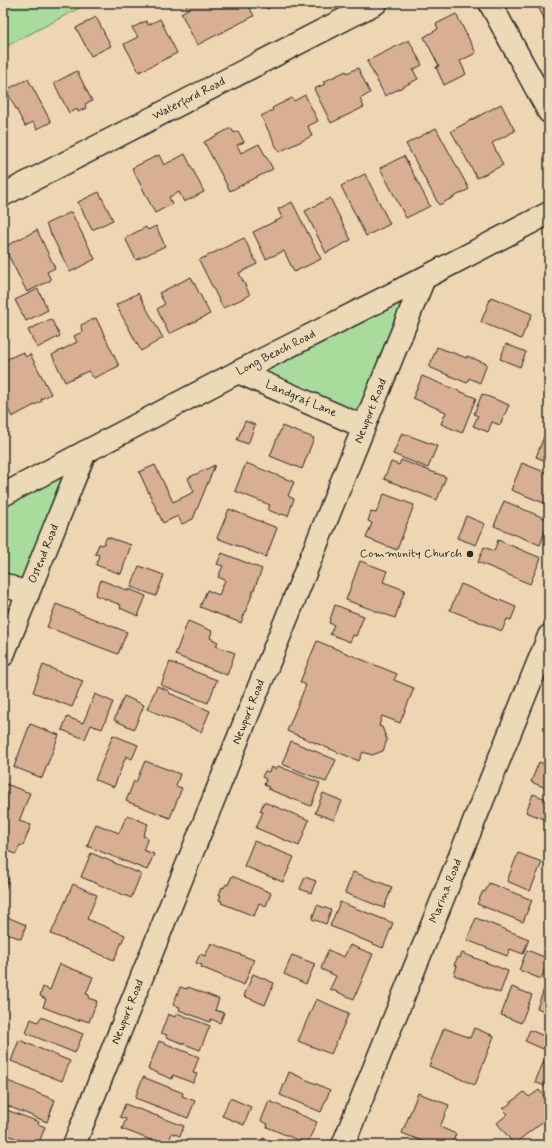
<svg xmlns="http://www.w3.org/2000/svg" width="552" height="1148" viewBox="0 0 552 1148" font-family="Mynerve,sans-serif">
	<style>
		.green { fill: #a9db9c; stroke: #6a8364 }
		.building { fill: #d9af93; stroke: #2b2b2b }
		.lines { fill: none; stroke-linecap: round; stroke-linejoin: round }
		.minor-casing { stroke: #2b2b2b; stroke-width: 25 }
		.major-casing { stroke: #2b2b2b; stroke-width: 25 }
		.minor { stroke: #ecdab7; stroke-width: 22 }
		.major { stroke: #ecdab7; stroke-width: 22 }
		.poi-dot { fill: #2b2b2b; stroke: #ecdab7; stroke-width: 1.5 }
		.labels { text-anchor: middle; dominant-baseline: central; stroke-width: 4; stroke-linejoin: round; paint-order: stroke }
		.street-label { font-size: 12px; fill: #2b2b2b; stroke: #ecdab7 }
		.poi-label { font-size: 12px; fill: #2b2b2b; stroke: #ecdab7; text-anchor: end }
	</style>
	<rect width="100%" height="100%" fill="#eed6b3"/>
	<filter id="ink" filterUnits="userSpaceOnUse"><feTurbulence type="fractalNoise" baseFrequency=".025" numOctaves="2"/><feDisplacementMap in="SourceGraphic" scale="8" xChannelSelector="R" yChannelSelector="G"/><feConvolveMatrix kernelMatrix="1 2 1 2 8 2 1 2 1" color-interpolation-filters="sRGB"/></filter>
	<g filter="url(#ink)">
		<path class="green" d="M3,3H89L3,48Z
			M416,286L362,422L249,372Z
			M78,461L25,590L3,581V500Z"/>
		<path class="building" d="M184,3H247L254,16L197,45L181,13L188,9Z
			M264,3H278L267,9Z
			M536,3H549V18L545,20Z
			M456,14L476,53L460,61L466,74L444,85L436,67L439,66L424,37L438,29L436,24Z
			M96,17L111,46L91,56L76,28Z
			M160,19L177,53L139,72L124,44L138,37L132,28L146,21L148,25Z
			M409,40L422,65L413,70L418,79L385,96L367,61Z
			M358,68L370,93L360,99L364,107L331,123L314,89L325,84L323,82L346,71L347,73Z
			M77,71L92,101L85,104L86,108L78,112L77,109L69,113L54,83Z
			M28,79L51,122L37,129L33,122L25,126L6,90Z
			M305,95L318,121L308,126L312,136L279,152L261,116L273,110L272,108L292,98L294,101Z
			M501,104L515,131L492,143L503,165L477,178L451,131Z
			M231,128L234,133L238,131L244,142L237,145L241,153L259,144L273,169L230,191L204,142Z
			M436,128L469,189L439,205L406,144Z
			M185,154L204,192L184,202L179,192L169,197L172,204L155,213L132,168L159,155L164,165Z
			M404,156L430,206L406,218L380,168Z
			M365,174L390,224L366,236L341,186Z
			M99,192L113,220L92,230L78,202Z
			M330,198L351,240L326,253L305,211Z
			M292,202L321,259L294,272L284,251L266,259L253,232L282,218L278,209Z
			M71,212L95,259L70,272L46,224Z
			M156,226L165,246L136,260L125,238L146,227L148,230Z
			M37,230L55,268L47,272L51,280L27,292L4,247Z
			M244,238L257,264L239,273L250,295L223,308L199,260Z
			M191,277L210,314L169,334L157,309L165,304L159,293Z
			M38,289L48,310L26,321L15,300Z
			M138,293L163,338L141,351L116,305Z
			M491,297L532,314L521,339L481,322Z
			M96,318L119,366L94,378L88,371L65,382L52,355L77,342L74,336L82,332L81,325Z
			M51,319L60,336L37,348L28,330Z
			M506,344L526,352L520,367L500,359Z
			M437,347L467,358V356L487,364L480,383L469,378L467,383L429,367Z
			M23,352L26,357L30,354L51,394L41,399L42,401L12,417L3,399V361Z
			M422,376L476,398L462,433L441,424L446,412L413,398Z
			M482,394L509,405L500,425L492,422L488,432L473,426L478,416L474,414Z
			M245,421L255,425L248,444L237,440Z
			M282,426L314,438L302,469L270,456Z
			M547,429H549V462L536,457Z
			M402,433L437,446L428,468L393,454Z
			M401,460L446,477L437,500L384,479L391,462L399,465Z
			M246,463L294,482L288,496L294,499L288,516L282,514L281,515L268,510L270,505L235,491Z
			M522,463L549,474V505L511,490Z
			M155,465L173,502L194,492L188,478L215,465L193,519L182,524L178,516L163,523L139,472Z
			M384,494L414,505L397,550L366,538L372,523L368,521L371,512L376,513Z
			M504,501L549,520V531L546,529L540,545L494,526Z
			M229,509L277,528L266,557L217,538Z
			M466,516L485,524L476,545L457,538Z
			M107,537L131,545L121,574L96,565L99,555L95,554L99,544L103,545Z
			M498,540L541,558L530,584L478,562L484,547L494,551Z
			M222,553L262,569L241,623L200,607L207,590L219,595L225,580L218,577L223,566L217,564Z
			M360,561L387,571L383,582L405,590L395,618L346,600Z
			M139,566L164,575L156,596L131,587Z
			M101,580L129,591V589L146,596L138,616L120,608L121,605L95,595Z
			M461,584L516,607L511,620L507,619L502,631L450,610Z
			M56,604L127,632L118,654L47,627Z
			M335,605L364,616L356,636L353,635L350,642L330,634L334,625L329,623Z
			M188,621L212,631L210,638L218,642L216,646L235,653L227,675L175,655Z
			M317,641L397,674L394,680L414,688L400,723L382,716L379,726L382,727L387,740L383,751L372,755L363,752L359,761L287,731L306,685L300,682Z
			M170,662L217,680L208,703L161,685Z
			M43,665L83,681L72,707L33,692Z
			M157,686L169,691V693L210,711L201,732L147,709Z
			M95,694L113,702L102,729L91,725L85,739L62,730L67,717L83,723Z
			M124,696L144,705L134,729L114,720Z
			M30,724L59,735L42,778L14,767Z
			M113,735L138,745L132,759L126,756L114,787L95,780Z
			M291,741L336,760L326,782L282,764Z
			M145,761L180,774L176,786L182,788L170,818L126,801L134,781L136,782Z
			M539,762L549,766V789L531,782Z
			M278,766L320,783L311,806L268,789L269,787L264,785L266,779L262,777L265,771L269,772L271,767L276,769Z
			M6,784L30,793L19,821L31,825L23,846L20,845L16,854L3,849V792Z
			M323,793L342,801L334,820L315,813Z
			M533,794L549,800V821L526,812Z
			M264,802L309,820L299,846L256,828L263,812L260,811Z
			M127,815L148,824L143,836L148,838L143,850L154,854L147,870L87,846L96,824L119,833Z
			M254,841L294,857L283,882L244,866Z
			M91,853L141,874L131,898L81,877Z
			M518,853L542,862L530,891L507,881Z
			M353,872L392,887L384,908L345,893Z
			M3,876L9,879L3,894Z
			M232,876L271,893L266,906L259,903L254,916L221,903L222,901L219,900L221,895H219L222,887L224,888L226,884L228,885Z
			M305,877L316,881L311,893L300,889Z
			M489,883L532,900L523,922L477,904L483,891L485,892Z
			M73,884L97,895L87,919L125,935L114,960L51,934Z
			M340,902L393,923L383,948L330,926Z
			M317,905L331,910L326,924L312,919Z
			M5,916L26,925L21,939L3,932V920Z
			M476,918L529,939L523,954L510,949L507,956L467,940Z
			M211,943L254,960L244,985L201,967L202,965L196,963L200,954L205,956Z
			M350,945L373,954L354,999L330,989L336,976L321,969L328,950L344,957Z
			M527,950L549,959L541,979L519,970Z
			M462,953L508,971L500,993L454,975L457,966L454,965L458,957L460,958Z
			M292,955L315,964L306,984L284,974Z
			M60,964L93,977L86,994L89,995L88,998L97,1001L89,1022L80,1019L79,1021L43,1007L46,999L40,996L43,987L50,990Z
			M253,974L274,983L265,1005L244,996Z
			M180,987L187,989L188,987L219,999L215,1010L224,1013L220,1023L211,1019L210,1022L179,1010L180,1007L173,1005Z
			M512,987L532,995L521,1023L501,1015Z
			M544,989L549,991V1013L537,1008Z
			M316,999L349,1013L331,1054L298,1041Z
			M177,1013L210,1026L200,1050L166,1037L167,1035L161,1033L168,1014L175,1017Z
			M41,1017L83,1034L75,1053L26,1033L31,1019L38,1022Z
			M444,1028L470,1038L474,1028L494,1036L475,1085L429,1066Z
			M530,1030L549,1038V1088L535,1082L548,1051L525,1041Z
			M19,1040L70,1061L62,1081L11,1061Z
			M159,1041L199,1057L193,1073L197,1074L193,1083L173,1075L172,1079L148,1069Z
			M289,1072L330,1090L321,1112L280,1095Z
			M143,1077L183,1093L182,1096L195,1101L188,1118L135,1098Z
			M5,1080L55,1100L47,1122L3,1104V1085Z
			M539,1090L549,1102V1113L544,1117L546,1119L514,1144L497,1123L508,1114L503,1109L524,1092L529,1097Z
			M418,1093L449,1105L440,1127L456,1134L453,1141L463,1145H432L402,1133Z
			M230,1098L251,1107L244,1125L222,1116Z
			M269,1101L317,1122L307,1144L267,1127L268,1124L261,1121Z
			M125,1104L184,1126L180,1136L172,1133L167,1145H164L122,1129L126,1119L120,1117Z
			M4,1109L39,1122L38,1124L45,1127L38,1145H32L3,1133Z
			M263,1138L280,1145H260Z"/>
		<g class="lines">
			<defs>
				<path id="minor" d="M490,3L549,112
					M3,195L376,3
					M238,372L364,427
					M3,584L28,594
					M3,655L85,452
					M74,1145L424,278
					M343,1145L549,636"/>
				<path id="major" d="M3,495L238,372L424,278L549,213"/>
			</defs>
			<use href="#minor" class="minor-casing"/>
			<use href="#major" class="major-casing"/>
			<use href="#minor" class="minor"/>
			<use href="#major" class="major"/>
		</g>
	</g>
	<circle class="poi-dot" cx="470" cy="554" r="4"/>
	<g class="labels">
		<g class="street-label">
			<text transform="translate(189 99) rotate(-27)">Waterford Road</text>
			<text transform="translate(276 353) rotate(-27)">Long Beach Road</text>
			<text transform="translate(301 399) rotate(23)">Landgraf Lane</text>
			<text transform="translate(371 411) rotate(-68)">Newport Road</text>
			<text transform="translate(44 554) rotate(-68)">Ostend Road</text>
			<text transform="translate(249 712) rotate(-68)">Newport Road</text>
			<text transform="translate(446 891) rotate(-68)">Marina Road</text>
			<text transform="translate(128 1012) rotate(-68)">Newport Road</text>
		</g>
		<g class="poi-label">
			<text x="462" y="554">Community Church</text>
		</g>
	</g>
	<rect width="552" height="1148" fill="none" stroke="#ecdab7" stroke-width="16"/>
	<rect x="8" y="8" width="536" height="1132" fill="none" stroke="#2b2b2b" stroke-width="1.5" filter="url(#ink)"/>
</svg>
